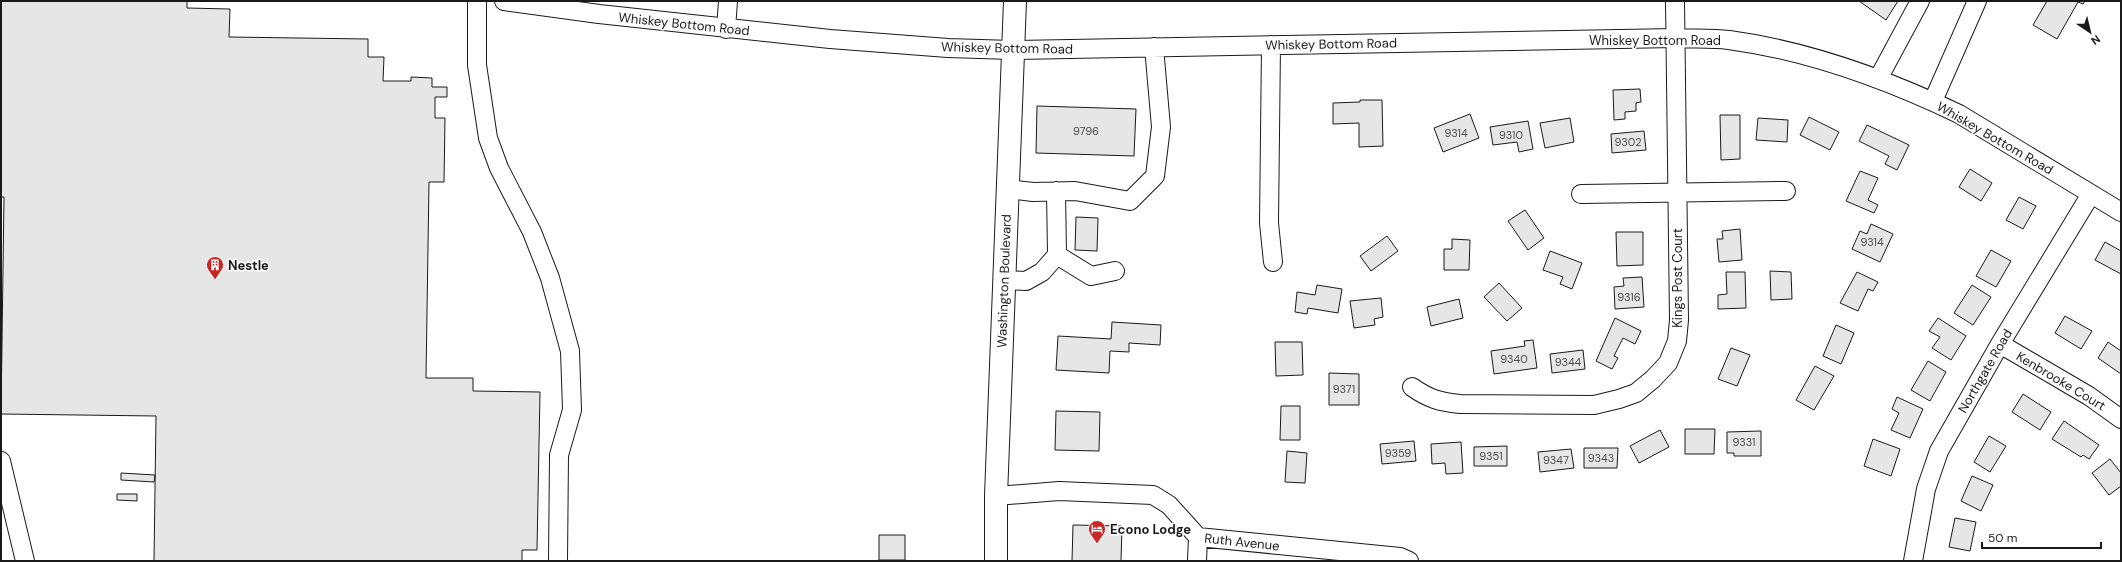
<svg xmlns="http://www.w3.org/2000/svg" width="2122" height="562" viewBox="0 0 2122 562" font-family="'DM Sans',sans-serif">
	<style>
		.building { fill: #e6e6e6; stroke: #1a1a1a }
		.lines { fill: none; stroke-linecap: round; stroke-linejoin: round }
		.minor-casing { stroke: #1a1a1a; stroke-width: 20 }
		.major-casing { stroke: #1a1a1a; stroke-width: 24 }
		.minor { stroke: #fff; stroke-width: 18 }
		.major { stroke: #fff; stroke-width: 22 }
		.labels { text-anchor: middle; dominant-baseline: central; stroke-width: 3; stroke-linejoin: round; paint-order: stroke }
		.number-label { font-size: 11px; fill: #4d4d4d }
		.street-label { font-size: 13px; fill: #1a1a1a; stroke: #fff }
		.poi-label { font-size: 13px; font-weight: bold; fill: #1a1a1a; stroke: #fff; text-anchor: start }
	</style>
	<rect width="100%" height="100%" fill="#fff"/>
	<path class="building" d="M1,1H187V8L230,9L229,37L368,39V57H384L383,81H411V77L432,78V87H447V97H435V118H445L444,182H429L426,378H473V391L540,392L537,550H522V561H154L156,416L1,414L4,197H1Z
		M1859,1H1898L1886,20Z
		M2047,1H2085L2083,4L2078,2L2057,39L2033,25Z
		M1640,89L1641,102L1636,103V111L1625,112V119L1614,120L1613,90Z
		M1360,100H1382L1383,146L1359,147V123L1333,124V103L1360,102Z
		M1037,106L1136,109L1134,156L1036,153Z
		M1470,114L1479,138L1443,152L1434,128Z
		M1720,115H1740V159L1721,160Z
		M1809,117L1839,132L1830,150L1800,135Z
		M1570,118L1574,142L1545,148L1540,123Z
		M1758,118L1788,120L1787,142L1756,140Z
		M1528,121L1533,149L1519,152L1517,142L1493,145L1490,127Z
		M1867,125L1909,145L1897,170L1885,164L1889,156L1859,141Z
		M1644,131L1646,150L1612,153L1611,134Z
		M1970,169L1992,183L1981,201L1959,187Z
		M1860,171L1878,178L1868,200L1878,205L1874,213L1846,201Z
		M2019,197L2036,206L2023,229L2006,220Z
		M1525,210L1544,238L1528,250L1508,221Z
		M1076,217L1098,218L1097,251L1075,250Z
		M1871,224L1893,234L1880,262L1852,249L1860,231L1867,234Z
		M1740,229L1742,260L1719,262L1717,239H1723L1722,231Z
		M1616,232H1643V265L1617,266Z
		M1387,236L1398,251L1371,271L1360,256Z
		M1452,239L1470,240L1469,270H1444V249H1452Z
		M2105,242L2121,251V274L2095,260Z
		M1991,250L2011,261L1996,287L1976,276Z
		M1550,251L1582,263L1572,289L1560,284L1563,277L1543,270Z
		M1770,271L1791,272L1792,299L1771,300Z
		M1726,272H1745L1746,308L1718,309V295L1727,294Z
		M1857,272L1878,282L1873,291L1868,289L1858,311L1840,303Z
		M1642,277L1644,307L1615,309L1614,287L1624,286L1623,278Z
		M1499,283L1522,308L1507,321L1484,297Z
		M1317,285L1342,289L1338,313L1308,308L1307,314L1295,312L1297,292L1315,295Z
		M1972,285L1991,297L1973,325L1954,313Z
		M1381,298L1383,317L1374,319L1375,325L1354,328L1350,301Z
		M1459,299L1463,318L1431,326L1427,307Z
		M2065,316L2092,331L2081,349L2055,333Z
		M1615,318L1641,331L1635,344L1623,338L1614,356L1618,358L1612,369L1596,361Z
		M1938,318L1966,336L1951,360L1932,348L1940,337L1929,331Z
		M1112,322L1161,325L1160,345L1129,343V352L1110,351L1109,373L1056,370L1058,336L1111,339Z
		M1836,325L1854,333L1841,364L1823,356Z
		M1533,340L1537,368L1494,374L1491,351L1525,346L1524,341Z
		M1275,342H1302L1303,375L1276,376Z
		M2108,342L2121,351V374L2098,358Z
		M1731,348L1750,355L1737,386L1718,379Z
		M1583,350L1585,369L1552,373L1550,354Z
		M1928,361L1946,372L1930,401L1911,390Z
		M1815,366L1834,376L1814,410L1796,400Z
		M1329,373L1359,374V405H1329Z
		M2023,394L2051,412L2040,430L2012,412Z
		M1897,397L1923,409L1910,438L1891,430L1899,413L1892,409Z
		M1281,406H1300V440H1280Z
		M1056,411L1100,412L1099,451L1055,450Z
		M2064,421L2099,445L2089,459L2083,455L2081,457L2052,439Z
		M1685,429H1715L1714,454H1685Z
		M1660,430L1669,447L1639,463L1630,446Z
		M1761,431V456H1734V453H1727V432Z
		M1989,436L2006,446L1990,472L1974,462Z
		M1873,439L1900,449L1891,476L1864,466Z
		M1414,441L1416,461L1382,464L1380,444Z
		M1461,442L1463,473L1446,474L1445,463L1432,464L1431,444Z
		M1507,446V466H1474V447Z
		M1584,448H1618L1617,468H1584Z
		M1571,449L1574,468L1540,472L1538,452Z
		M1287,451L1307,453L1305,483L1285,482Z
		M2110,459L2121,473V486L2109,495L2092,473Z
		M121,473L155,475L154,482L121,480Z
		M1972,476L1993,485L1981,511L1961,501Z
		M117,494H137V501L117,500Z
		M1955,518L1976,522L1970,551L1949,547Z
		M1073,525L1122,526L1121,561H1072Z
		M879,535H905V560H879Z"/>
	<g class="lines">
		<defs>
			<path id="minor" d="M477,1V65L488,138L499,168L532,232L550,278L570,351L572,410L559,455L558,561
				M504,1L599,14L830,39L948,48L1012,50L1675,38C1693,39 1711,38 1729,40C1810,51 1886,79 1959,114L2121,212
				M726,29L728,1
				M1271,45L1269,223L1273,262
				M1878,79L1920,1
				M1933,101L1977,1
				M1007,189L1033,192L1075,191L1130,201L1155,176L1161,127L1154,47
				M1581,194L1786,191
				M1057,255L1091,276L1115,271
				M1004,280L1026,281L1042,272L1057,255L1056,191
				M2000,344L2089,396L2121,419
				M1412,387C1429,399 1440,402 1460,404L1594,405L1619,399L1636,393L1653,379L1668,363L1677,341L1679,320L1675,1
				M1,461L25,561
				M996,496L1059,491L1153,495L1169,505L1198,537L1400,557L1409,561
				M1197,561L1198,537
				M1913,561L1926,489L1939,451L2000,344L2091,194"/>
			<path id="major" d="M996,561V496L1015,1"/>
		</defs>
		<use href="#minor" class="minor-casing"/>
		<use href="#major" class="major-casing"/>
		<use href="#minor" class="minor"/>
		<use href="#major" class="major"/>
	</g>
	<defs>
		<symbol id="building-pin" viewBox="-11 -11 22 30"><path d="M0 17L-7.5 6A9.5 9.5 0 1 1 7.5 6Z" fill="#c62828" stroke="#fff"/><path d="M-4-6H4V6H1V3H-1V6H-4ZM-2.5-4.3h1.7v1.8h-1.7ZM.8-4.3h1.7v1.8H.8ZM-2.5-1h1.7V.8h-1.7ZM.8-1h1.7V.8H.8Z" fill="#fff"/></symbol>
		<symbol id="hotel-pin" viewBox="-11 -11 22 30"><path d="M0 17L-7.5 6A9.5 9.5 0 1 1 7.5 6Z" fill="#c62828" stroke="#fff"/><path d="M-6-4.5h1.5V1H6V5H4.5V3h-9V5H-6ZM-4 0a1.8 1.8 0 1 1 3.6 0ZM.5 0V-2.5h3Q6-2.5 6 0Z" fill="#fff"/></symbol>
	</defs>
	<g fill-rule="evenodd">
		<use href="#building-pin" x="205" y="255" width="20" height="27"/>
		<use href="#hotel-pin" x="1087" y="519" width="20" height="27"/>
	</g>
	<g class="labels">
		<g class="number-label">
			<text x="1086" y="131">9796</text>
			<text x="1456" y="133">9314</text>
			<text x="1511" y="135">9310</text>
			<text x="1628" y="142">9302</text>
			<text x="1872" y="242">9314</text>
			<text x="1629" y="297">9316</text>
			<text x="1514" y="359">9340</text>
			<text x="1568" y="362">9344</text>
			<text x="1344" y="389">9371</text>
			<text x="1744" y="442">9331</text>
			<text x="1398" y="453">9359</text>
			<text x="1491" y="456">9351</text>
			<text x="1601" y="458">9343</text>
			<text x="1556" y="460">9347</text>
		</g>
		<g class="street-label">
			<text transform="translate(684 24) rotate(6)">Whiskey Bottom Road</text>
			<text x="1655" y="40">Whiskey Bottom Road</text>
			<text transform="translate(1331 44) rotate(-1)">Whiskey Bottom Road</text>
			<text transform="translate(1007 48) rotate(1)">Whiskey Bottom Road</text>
			<text transform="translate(1995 138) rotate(30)">Whiskey Bottom Road</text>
			<text transform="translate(1677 278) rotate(-90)">Kings Post Court</text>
			<text transform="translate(1004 281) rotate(-88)">Washington Boulevard</text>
			<text transform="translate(1985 371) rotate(-60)">Northgate Road</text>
			<text transform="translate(2061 381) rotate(31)">Kenbrooke Court</text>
			<text transform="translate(1242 542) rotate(6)">Ruth Avenue</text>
		</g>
		<g class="poi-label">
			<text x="228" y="265">Nestle</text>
			<text x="1110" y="529">Econo Lodge</text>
		</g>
	</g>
	<rect width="2122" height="562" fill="none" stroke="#1a1a1a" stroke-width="4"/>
	<g transform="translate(2090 32) rotate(145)" stroke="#ffffff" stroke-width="3" paint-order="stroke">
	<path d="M0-3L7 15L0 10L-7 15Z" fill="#1a1a1a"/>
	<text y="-6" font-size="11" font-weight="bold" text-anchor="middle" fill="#1a1a1a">N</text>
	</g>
	<path d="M1982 542v6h119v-6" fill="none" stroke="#1a1a1a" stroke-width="2"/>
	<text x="1988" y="542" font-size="12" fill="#1a1a1a" stroke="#ffffff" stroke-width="3" paint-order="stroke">50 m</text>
</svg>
